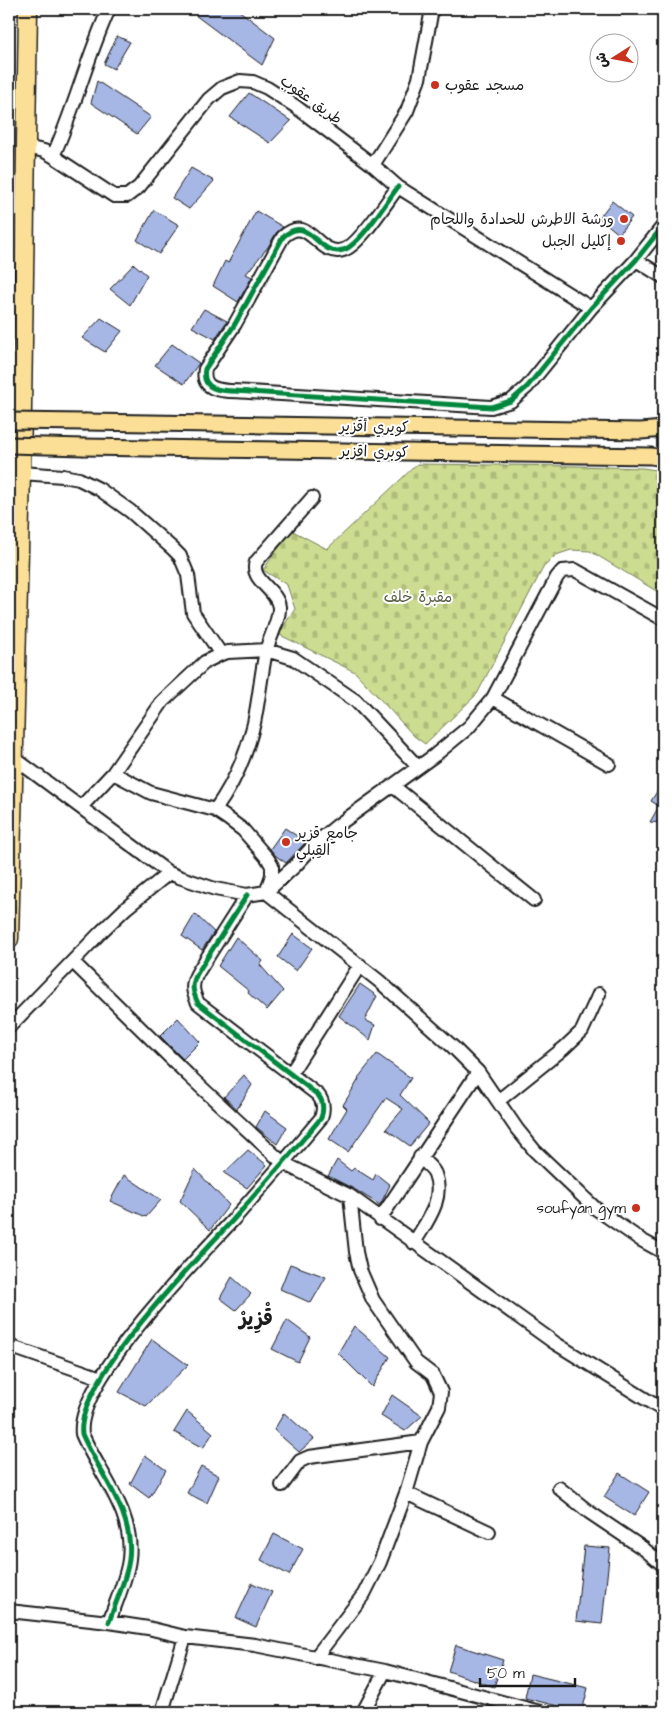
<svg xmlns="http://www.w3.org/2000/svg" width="672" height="1721" viewBox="0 0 672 1721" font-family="'Architects Daughter','Playpen Sans Arabic',sans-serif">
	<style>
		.cemetery { fill: url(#cemetery-stones); stroke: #747c56 }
		.building { fill: #a6b6e5; stroke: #1c1c1c }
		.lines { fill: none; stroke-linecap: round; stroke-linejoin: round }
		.minor-casing { stroke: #1c1c1c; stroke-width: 16 }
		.major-casing { stroke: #1c1c1c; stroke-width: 19 }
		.highway-casing { stroke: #1c1c1c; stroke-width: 21 }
		.minor { stroke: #fff; stroke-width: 12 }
		.major { stroke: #fbdf96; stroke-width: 15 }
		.highway { stroke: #fbdf96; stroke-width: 18 }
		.major-bridge-casing { stroke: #1c1c1c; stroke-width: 19; stroke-linecap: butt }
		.major-bridge { stroke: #fbdf96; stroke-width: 15 }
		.cycleway-casing { stroke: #fff; stroke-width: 8 }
		.cycleway { stroke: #00873e; stroke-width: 5 }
		.poi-dot { fill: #c8321e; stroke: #fff; stroke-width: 2 }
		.labels { text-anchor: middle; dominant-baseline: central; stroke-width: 4; stroke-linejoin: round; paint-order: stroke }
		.poi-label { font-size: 15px; fill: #1c1c1c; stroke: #fff; text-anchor: end }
		.street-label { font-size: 15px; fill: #1c1c1c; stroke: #fff }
		.park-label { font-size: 15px; fill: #5a6045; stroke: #fff }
		.district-label { font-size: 20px; font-weight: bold; fill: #1c1c1c; stroke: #fff }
	</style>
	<defs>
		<pattern id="cemetery-stones" width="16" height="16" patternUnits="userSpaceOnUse" patternTransform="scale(1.25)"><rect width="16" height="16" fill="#ccdd91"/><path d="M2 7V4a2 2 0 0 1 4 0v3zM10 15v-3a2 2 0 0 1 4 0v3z" fill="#afbd7c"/></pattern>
	</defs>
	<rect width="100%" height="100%" fill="#fff"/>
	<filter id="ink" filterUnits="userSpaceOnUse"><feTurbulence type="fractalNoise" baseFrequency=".02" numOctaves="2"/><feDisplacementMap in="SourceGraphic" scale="10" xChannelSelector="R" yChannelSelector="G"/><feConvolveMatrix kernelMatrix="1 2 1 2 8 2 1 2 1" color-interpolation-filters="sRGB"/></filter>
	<g filter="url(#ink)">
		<path class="cemetery" d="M417,464L576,466L643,468L663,471V595L590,551L571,550L556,555L543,568L477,694L425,744L414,736L355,672L278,634L295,609L287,585L263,570L291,530L327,549Z"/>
		<path class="building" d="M200,9H237L275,38L262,65L195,15Z
			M117,36L130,42L114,69L104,64Z
			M97,81L151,117L137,134L91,103Z
			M249,93L291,121L270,143L230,117Z
			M191,168L214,181L189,209L172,198Z
			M612,201L632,217L619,234L599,218Z
			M154,210L179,225L159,254L137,240Z
			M256,211L283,227L276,233L268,247L246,274L252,277L238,302L213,286L225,261L228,263Z
			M134,264L147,275L130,305L110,289Z
			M204,309L227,321L215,339L192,327Z
			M101,318L122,331L105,352L82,338Z
			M172,344L199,363L184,384L155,365Z
			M663,782V823L650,822L659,806L651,801Z
			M285,828L306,842L286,863L276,856L270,849Z
			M195,914L214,932L202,950L182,936Z
			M293,934L312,948L296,971L278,957Z
			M236,937L263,961L260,965L283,991L267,1010L248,993L249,991L218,966Z
			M360,984L377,996L365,1020L375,1025L370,1040L339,1016Z
			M178,1018L200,1042L183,1059L160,1036Z
			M377,1054L411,1078L400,1095L429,1123L410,1146L386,1129L403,1109L386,1098L348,1152L329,1139L347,1109L343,1105L359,1079L358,1078Z
			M244,1075L252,1085L237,1109L224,1097Z
			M265,1111L287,1127L277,1144L256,1127Z
			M248,1150L267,1165L247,1188L224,1173Z
			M337,1160L351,1171L354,1168L373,1180L376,1174L390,1185L380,1205L354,1189L328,1176Z
			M195,1169L229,1205L210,1230L180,1201Z
			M124,1175L161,1200L146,1217L110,1201Z
			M290,1264L326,1277L311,1303L280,1289Z
			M232,1277L251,1294L236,1310L220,1298Z
			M287,1320L310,1337L298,1362L272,1349Z
			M354,1326L390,1357L372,1387L338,1353Z
			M152,1339L188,1365L146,1406L119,1392Z
			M392,1395L422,1416L405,1431L381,1416Z
			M187,1411L213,1433L203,1448L174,1432Z
			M284,1413L314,1439L299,1452L274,1430Z
			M145,1455L166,1470L149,1498L130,1484Z
			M201,1466L219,1476L207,1503L187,1493Z
			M619,1473L649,1492L634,1516L604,1497Z
			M274,1534L303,1549L289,1575L261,1560Z
			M584,1546L610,1548L602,1624L576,1621Z
			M252,1583L272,1592L256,1627L236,1618Z
			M456,1645L503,1660L494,1687L448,1671Z
			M530,1674L588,1688L582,1712L525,1698Z"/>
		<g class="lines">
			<defs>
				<path id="minor" d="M26,147L44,151L53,156L114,196H127L139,187L209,99L222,88L240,81L253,82L267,88L295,106L373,165L398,187L591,308
					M53,156C75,108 87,57 109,9
					M373,165L407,111L419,79L432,9
					M398,187C387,201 359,246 343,250C317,258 310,212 283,237L235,324L205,369C200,395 230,390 249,392L491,407L511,401L527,387L591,308L636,260L663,226
					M636,260L663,277
					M21,473L63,476L79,479L99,489L130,511L173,549L180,556L188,575L193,613L221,654
					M493,698L609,764
					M14,758L169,873L179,877L215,889L247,895L266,892L295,866L315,844L338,825L435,755L469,727L493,698L557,577L562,571L575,570L663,619
					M113,773L151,793L215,810L227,818L243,830L268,859L272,866V875L267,890
					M393,786L534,900
					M81,807L113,773L163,701L205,662L221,654L228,652L266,650L293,658L356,701L418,767
					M215,810C233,785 247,753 254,723C259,699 261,675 266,651C269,639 280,619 279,607C277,589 249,580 256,562L312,498
					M266,892L379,981L453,1047L478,1072L517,1129L535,1151L595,1208L641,1240L663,1252
					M73,962L188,1075L283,1163L350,1196L555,1343L663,1410
					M9,1027L101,932L126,908L169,873
					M291,1073L360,965
					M498,1101L564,1048L582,1031L599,994
					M380,1219L478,1072
					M414,1243C426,1222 445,1200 435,1174C433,1168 424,1162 420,1157
					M9,1346L101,1378
					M282,1485L300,1461L309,1457L421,1442
					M559,1488L589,1512L644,1549L663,1565
					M406,1493L489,1532
					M9,1611L109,1622L148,1628L185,1637L255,1645L385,1671L540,1712
					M109,1622C115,1604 127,1578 129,1559C135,1512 99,1474 82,1434C75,1382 196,1260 232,1221C262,1187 292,1153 321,1118C324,1109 324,1102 318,1095L198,1003C192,991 191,984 198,972L247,895
					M315,1658L364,1594L380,1562L406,1493L421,1442L439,1407L441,1392L433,1375L416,1362L373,1300L360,1270L356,1252L350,1196
					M162,1712L185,1637
					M363,1712L385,1671"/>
				<path id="major" d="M86,422L641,431L663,429
					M84,447L651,456L663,458"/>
				<path id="highway" d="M9,939L21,473L28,9"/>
			</defs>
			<use href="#minor" class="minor-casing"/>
			<use href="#major" class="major-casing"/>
			<use href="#highway" class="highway-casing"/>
			<use href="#minor" class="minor"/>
			<use href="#major" class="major"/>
			<use href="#highway" class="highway"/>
			<defs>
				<path id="major-bridge" d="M9,421L86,422
					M9,445L84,447"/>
			</defs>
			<use href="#major-bridge" class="major-bridge-casing"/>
			<use href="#major-bridge" class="major-bridge"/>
			<defs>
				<path id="cycleway" d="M398,187C387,201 359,246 343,250C317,258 310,212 283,237L235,324L205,369C200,395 230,390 249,392L491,407L511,401L527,387L591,308L636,260L663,226
					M109,1622C115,1604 127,1578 129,1559C135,1512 99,1474 82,1434C75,1382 196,1260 232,1221C262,1187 292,1153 321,1118C324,1109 324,1102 318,1095L198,1003C192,991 191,984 198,972L247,895"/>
			</defs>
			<use href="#cycleway" class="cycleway-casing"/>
			<use href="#cycleway" class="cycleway"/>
		</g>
	</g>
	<g class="poi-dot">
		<circle cx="435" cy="85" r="5"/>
		<circle cx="624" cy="219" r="5"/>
		<circle cx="621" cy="241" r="5"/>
		<circle cx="286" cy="842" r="5"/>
		<circle cx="636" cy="1208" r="5"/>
	</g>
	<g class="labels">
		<g class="poi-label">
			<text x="445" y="85" text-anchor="start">مسجد عقوب</text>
			<text x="614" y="219">ورشة الاطرش للحدادة واللحام</text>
			<text x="611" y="241">إكليل الجبل</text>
			<text x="296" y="833" text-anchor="start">جامع قزير<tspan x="296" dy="17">القِبلي</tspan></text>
			<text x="626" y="1208">soufyan gym</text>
		</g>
		<g class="street-label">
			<text transform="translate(311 100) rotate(36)">طريق عقوب</text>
			<text transform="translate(374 427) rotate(1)">كويري أقزير</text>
			<text transform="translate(374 452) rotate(1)">كوبري اقزير</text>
		</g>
		<g class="park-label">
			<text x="418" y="597">مقبرة خلف</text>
		</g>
		<g class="district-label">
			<text x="256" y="1319">قْزِيرْ</text>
		</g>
	</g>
	<rect width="672" height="1721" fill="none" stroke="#fff" stroke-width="30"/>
	<rect x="15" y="15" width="642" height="1691" fill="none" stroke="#1c1c1c" stroke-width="2" filter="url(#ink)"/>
	<g transform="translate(614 58) rotate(259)"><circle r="24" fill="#ffffff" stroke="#a4a4a4"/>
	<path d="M0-4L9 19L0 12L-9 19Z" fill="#c8321e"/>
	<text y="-8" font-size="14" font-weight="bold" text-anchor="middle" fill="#1c1c1c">ش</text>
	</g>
	<path d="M480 1678v8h95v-8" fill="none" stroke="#1c1c1c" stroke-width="2.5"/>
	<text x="487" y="1678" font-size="15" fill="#1c1c1c" stroke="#ffffff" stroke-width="4" paint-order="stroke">50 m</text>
</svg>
